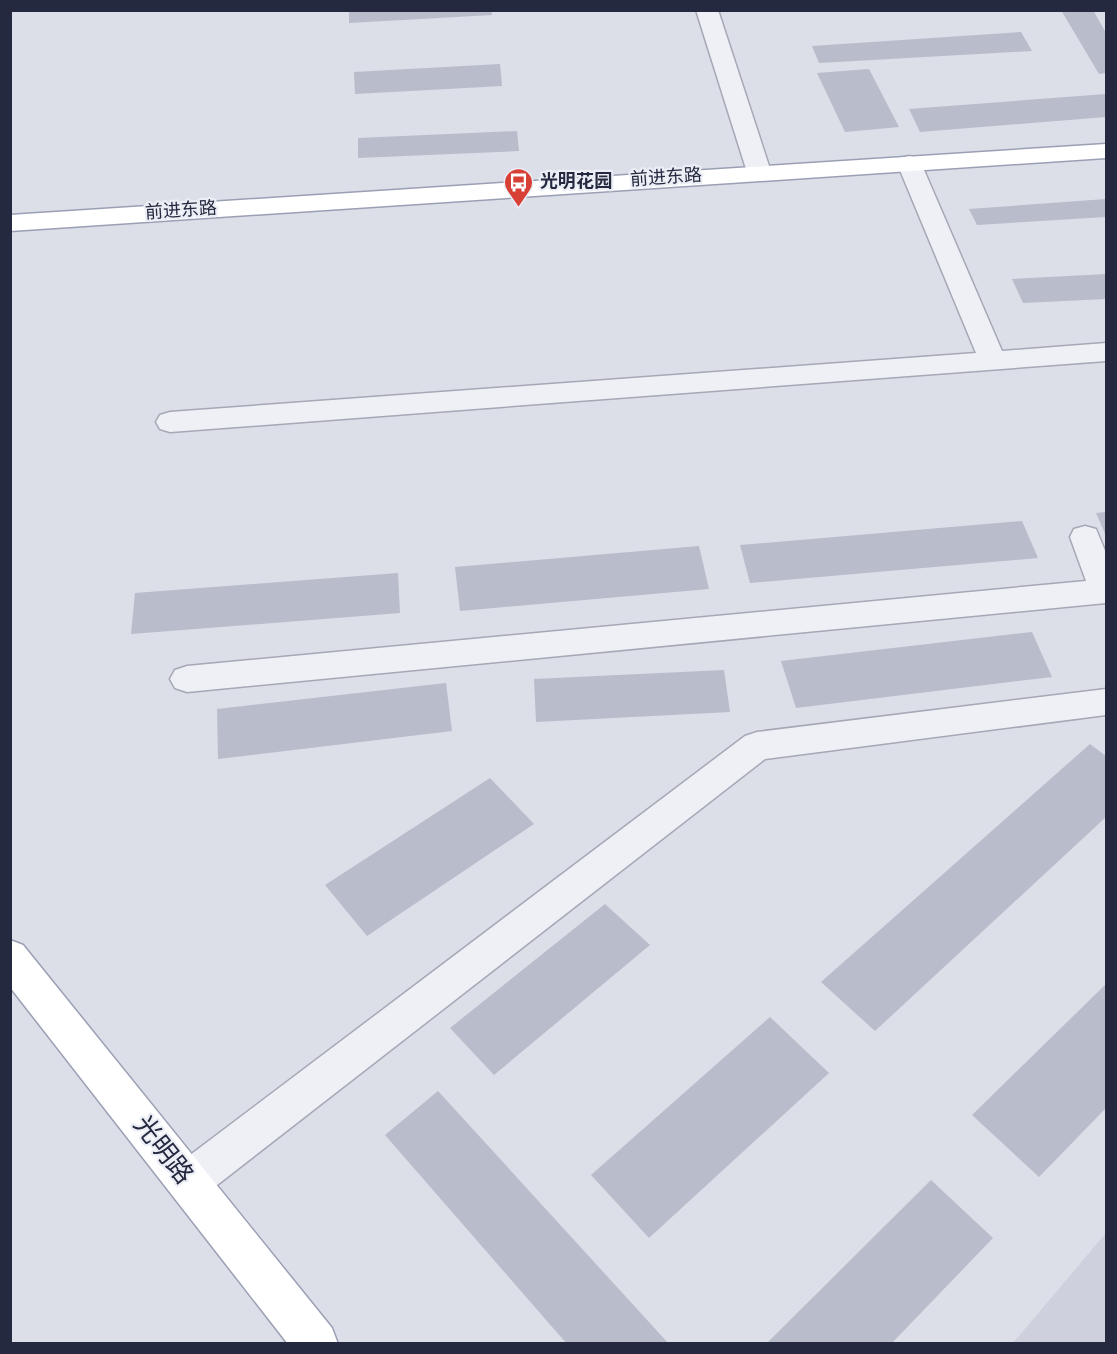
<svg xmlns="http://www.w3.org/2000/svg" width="1117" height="1354" viewBox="0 0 1117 1354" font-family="'Alegreya Sans','Noto Sans SC',sans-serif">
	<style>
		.built { fill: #ced0dd }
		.building { fill: #b9bccb }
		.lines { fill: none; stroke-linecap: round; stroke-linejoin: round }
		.minor-casing { stroke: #a5a8b5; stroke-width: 3 }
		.major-casing { stroke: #9b9fb4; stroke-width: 3 }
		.minor { fill: #eff0f6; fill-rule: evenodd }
		.major { fill: #fff; fill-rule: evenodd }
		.labels { text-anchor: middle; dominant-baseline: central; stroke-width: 4.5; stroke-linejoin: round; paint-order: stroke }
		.far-street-label { font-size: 18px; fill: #25293f; stroke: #ebeef5 }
		.far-poi-label { font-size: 18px; font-weight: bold; fill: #25293f; stroke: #ebeef5; text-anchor: start }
		.near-street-label { font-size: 26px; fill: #25293f; stroke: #ebeef5 }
	</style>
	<rect width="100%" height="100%" fill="#dcdee8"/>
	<path class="built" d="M1106,1233V1343H1013Z"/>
	<path class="building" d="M349,10H491L492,15L349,23Z
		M1061,10H1093L1106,33V73L1099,74Z
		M1021,32L1032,51L819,63L812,46Z
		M500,64L502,86L355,94L354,72Z
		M869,69L899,127L845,132L817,73Z
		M1106,94V117L920,132L909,109Z
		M517,131L519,151L358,158V138Z
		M1106,199V217L977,225L969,209Z
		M1106,274V299L1023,303L1012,279Z
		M1106,512V536L1096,513Z
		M1022,521L1038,558L750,583L740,545Z
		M699,546L709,589L460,611L455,567Z
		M398,573L400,613L131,634L135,593Z
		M1032,632L1052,677L796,708L781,661Z
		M724,670L730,712L536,722L534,679Z
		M446,683L452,731L218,759L217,709Z
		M1090,744L1106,756V817L875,1031L821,982Z
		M490,778L534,824L367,936L325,885Z
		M605,904L650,945L494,1075L450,1028Z
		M1106,984V1108L1039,1177L972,1115Z
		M770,1017L829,1073L649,1238L591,1175Z
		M438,1091L669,1344H567L385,1135Z
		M931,1180L993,1238L891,1344H766Z"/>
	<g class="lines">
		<defs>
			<path id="minor" d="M696,10H718L771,172L768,177L759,179L750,177L747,172Z
				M909,156L918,158L921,163L1002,351L1106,343V361L170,432L160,429L156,422L160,415L170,412L976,353L897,163L900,158Z
				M1085,526L1096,529L1106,553V603L187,692L175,688L170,679L175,670L187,666L1086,581L1070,537L1074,529Z
				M1106,689V715L765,759L203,1196L188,1202L173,1196L167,1182L173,1168L745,736L757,732Z"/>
			<path id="major" d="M1106,144V158L10,231V215Z
				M10,940L23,945L332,1328L338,1344H288L10,987Z"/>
		</defs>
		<use href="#minor" class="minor-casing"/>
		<use href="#major" class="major-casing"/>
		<use href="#minor" class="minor"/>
		<use href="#major" class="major"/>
	</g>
	<defs>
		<symbol id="bus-pin" viewBox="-11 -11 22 30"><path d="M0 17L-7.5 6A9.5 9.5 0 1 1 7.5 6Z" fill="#d84036" stroke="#ebeef5"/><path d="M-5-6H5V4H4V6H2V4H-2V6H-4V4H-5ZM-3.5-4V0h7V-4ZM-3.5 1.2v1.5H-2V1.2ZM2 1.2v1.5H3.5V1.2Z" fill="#fff"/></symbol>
	</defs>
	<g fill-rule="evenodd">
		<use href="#bus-pin" x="502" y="166" width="33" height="45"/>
	</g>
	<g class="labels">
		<g class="far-street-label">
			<text transform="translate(666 178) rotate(-4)">前进东路</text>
			<text transform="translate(181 211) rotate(-4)">前进东路</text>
		</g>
		<g class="far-poi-label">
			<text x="540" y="182">光明花园</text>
		</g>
		<g class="near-street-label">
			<text transform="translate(163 1150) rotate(52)">光明路</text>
		</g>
	</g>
	<rect width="1117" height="1354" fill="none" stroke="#25293f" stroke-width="24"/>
</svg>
